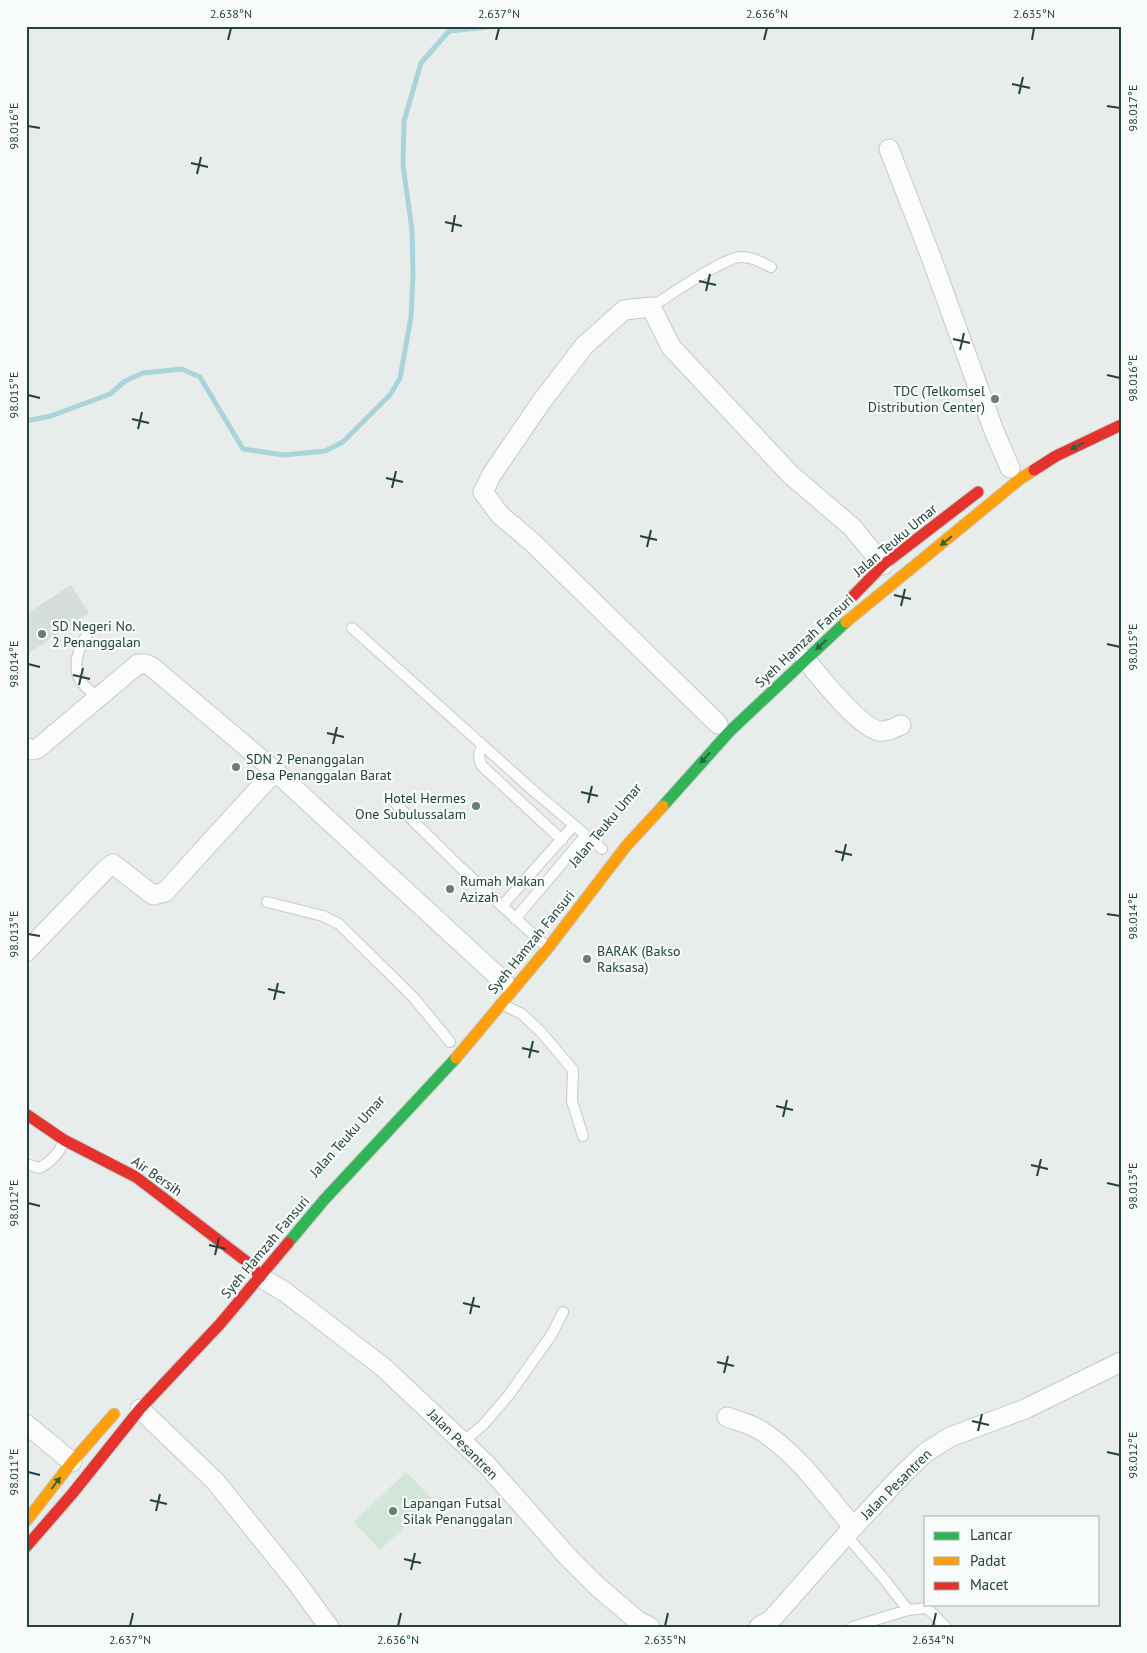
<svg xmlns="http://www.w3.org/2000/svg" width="1147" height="1653" viewBox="0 0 1147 1653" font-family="'PT Sans',sans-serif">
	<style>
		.built { fill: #d6dedb }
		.green { fill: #d1e6d8 }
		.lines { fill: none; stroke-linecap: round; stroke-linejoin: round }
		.stream { stroke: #a9d4db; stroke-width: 5 }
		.lane-casing { stroke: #c5cac8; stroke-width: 12 }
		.street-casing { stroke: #c5cac8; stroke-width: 21 }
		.fast-casing { stroke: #c3cbc8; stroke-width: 13 }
		.slow-casing { stroke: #c3cbc8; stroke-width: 13 }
		.jam-casing { stroke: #c3cbc8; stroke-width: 13 }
		.lane { stroke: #fcfcfc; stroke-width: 10 }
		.street { stroke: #fcfcfc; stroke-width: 19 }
		.fast { stroke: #30b455; stroke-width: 11 }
		.slow { stroke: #ff9f0a; stroke-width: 11 }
		.jam { stroke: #e5322d; stroke-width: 11 }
		.oneway { fill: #286442 }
		.ticks { fill: none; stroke: #24423a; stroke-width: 2 }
		.poi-dot { fill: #697e78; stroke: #f7fbf9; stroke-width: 2 }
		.labels { text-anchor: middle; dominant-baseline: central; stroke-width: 4.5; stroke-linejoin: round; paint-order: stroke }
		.poi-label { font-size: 14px; fill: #24423a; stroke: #f7fbf9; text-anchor: start }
		.street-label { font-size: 14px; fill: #24423a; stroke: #f7fbf9 }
		.neatline { fill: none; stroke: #24423a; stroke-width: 2 }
		.ticks-label { font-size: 12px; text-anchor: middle; fill: #24423a }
	</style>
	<rect width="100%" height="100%" fill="#e8edeb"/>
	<path class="built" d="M71,585L89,613L26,655V614Z"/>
	<path class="green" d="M406,1472L433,1500L380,1550L354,1522Z"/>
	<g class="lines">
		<path class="stream" d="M26,421L51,416L110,394L125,381L143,373L182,369L200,377L243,449L284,455L325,451L343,442L390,395L400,378L411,317L413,275L412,230L403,165L404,121L421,63L449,31L498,26"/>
		<defs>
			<path id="lane" d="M651,307C669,296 724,257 741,257C752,257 761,262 771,267
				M352,628L536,793L574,825
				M91,629C80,643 69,668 83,684C87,689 93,693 98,697
				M483,746C478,753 478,758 482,766L562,840
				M393,801L460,867L502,906
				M267,902L323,916L339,924L414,998L450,1042
				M515,919L585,836
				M548,948L502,906L574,825L602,849
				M501,1004L522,1014L541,1032L573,1070L572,1101L583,1136
				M26,1164L39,1168C51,1162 59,1154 64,1141
				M463,1442L483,1425L508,1396L552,1334L563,1312
				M846,1535L884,1579L908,1610
				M852,1627L908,1610L927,1608L946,1627"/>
			<path id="street" d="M889,149L931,257L994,431L1010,468
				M805,659C820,677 858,726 879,731C887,732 894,728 901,725
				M718,724L531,541L500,515L483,492L492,474L542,401L584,346L624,310L651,307L671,347L791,475L852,527L883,565
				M26,747C29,751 32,750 37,749L138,664H146L152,667L275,771L504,982
				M26,952L106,869L113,864L153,895L165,892L275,771
				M260,1277L285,1292L383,1367L486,1464L567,1556L598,1587L638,1621L650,1627
				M140,1409L215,1481L294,1579L329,1627
				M727,1417C738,1421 750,1424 760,1430C798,1454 825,1493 853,1527
				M26,1424L72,1462
				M759,1627L771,1620L846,1535L903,1474L925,1453L950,1437L1025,1409L1121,1362"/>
			<path id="fast" d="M663,806L730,731L846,622
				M288,1243L324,1200L456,1058"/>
			<path id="slow" d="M846,622L1020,479L1034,470
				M456,1058L548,948L627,845L663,806
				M27,1520L72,1462L114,1414"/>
			<path id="jam" d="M1034,470L1056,456L1121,425
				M852,597L883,565L978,492
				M26,1114L64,1140L136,1177L251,1265L260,1277
				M26,1547L72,1494L140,1409L220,1324L288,1243"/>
		</defs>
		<use href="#lane" class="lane-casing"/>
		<use href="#street" class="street-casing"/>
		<use href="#fast" class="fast-casing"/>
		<use href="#slow" class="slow-casing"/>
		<use href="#jam" class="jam-casing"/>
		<use href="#lane" class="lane"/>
		<use href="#street" class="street"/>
		<use href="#fast" class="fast"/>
		<use href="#slow" class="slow"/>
		<use href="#jam" class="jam"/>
	</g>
	<defs><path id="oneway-solid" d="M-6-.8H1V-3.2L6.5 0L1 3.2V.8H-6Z" transform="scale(1.25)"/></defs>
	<g class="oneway">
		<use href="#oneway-solid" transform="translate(1077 446) rotate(154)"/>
		<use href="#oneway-solid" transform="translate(946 541) rotate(141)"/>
		<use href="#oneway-solid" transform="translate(821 645) rotate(137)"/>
		<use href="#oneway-solid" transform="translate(705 758) rotate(132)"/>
		<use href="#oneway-solid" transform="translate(56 1483) rotate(-53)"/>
	</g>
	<path class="ticks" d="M228,40L231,28M496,40L499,28M764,40L767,28M1032,40L1034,28M1012,84L1030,88M1019,94L1023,77M1107,106L1120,108M28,126L40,128M191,163L208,167M197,174L201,157M445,222L462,226M452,232L455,215M699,281L716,285M706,291L710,274M953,339L970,343M960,350L964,333M1107,375L1120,378M28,395L40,398M132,419L149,423M138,429L142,412M386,478L403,482M392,488L396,471M640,536L657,540M647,547L651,530M894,595L911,599M901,606L905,589M1107,644L1120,647M28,664L40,667M73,675L90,679M79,685L83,668M327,733L344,737M333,744L337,727M581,792L598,796M588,803L592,786M835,851L852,855M842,861L846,844M1107,914L1120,916M28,934L40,936M268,989L285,993M274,1000L278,983M522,1048L539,1052M529,1058L533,1041M776,1106L793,1110M783,1117L787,1100M1031,1165L1048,1169M1037,1176L1041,1159M1107,1183L1120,1186M28,1203L40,1206M209,1245L226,1249M215,1255L219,1238M463,1303L480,1307M470,1314L474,1297M717,1362L734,1366M724,1373L728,1356M972,1421L989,1425M978,1431L982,1414M1107,1452L1120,1455M28,1472L40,1475M150,1500L167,1504M156,1511L160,1494M404,1559L421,1563M411,1570L415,1553M130,1626L133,1613M398,1626L401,1613M665,1626L668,1613M933,1626L936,1613"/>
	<g class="poi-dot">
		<circle cx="995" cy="399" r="5"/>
		<circle cx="42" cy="634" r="5"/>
		<circle cx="236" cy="767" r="5"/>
		<circle cx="476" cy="806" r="5"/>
		<circle cx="450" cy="889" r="5"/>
		<circle cx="587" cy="959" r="5"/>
		<circle cx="393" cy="1511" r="5"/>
	</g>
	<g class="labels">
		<g class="poi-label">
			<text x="985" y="391" text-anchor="end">TDC (Telkomsel<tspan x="985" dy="16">Distribution Center)</tspan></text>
			<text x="52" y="626">SD Negeri No.<tspan x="52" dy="16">2 Penanggalan</tspan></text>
			<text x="246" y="759">SDN 2 Penanggalan<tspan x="246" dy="16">Desa Penanggalan Barat</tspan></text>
			<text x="466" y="798" text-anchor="end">Hotel Hermes<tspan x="466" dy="16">One Subulussalam</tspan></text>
			<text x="460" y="881">Rumah Makan<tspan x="460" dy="16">Azizah</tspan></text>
			<text x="597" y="951">BARAK (Bakso<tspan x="597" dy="16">Raksasa)</tspan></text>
			<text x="403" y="1503">Lapangan Futsal<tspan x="403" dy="16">Silak Penanggalan</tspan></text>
		</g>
		<g class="street-label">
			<text transform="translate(895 540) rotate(-40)">Jalan Teuku Umar</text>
			<text transform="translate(804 641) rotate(-43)">Syeh Hamzah Fansuri</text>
			<text transform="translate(605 825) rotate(-50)">Jalan Teuku Umar</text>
			<text transform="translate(531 942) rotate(-51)">Syeh Hamzah Fansuri</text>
			<text transform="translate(347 1136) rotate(-48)">Jalan Teuku Umar</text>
			<text transform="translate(157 1176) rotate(35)">Air Bersih</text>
			<text transform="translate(265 1247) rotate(-50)">Syeh Hamzah Fansuri</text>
			<text transform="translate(463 1444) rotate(45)">Jalan Pesantren</text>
			<text transform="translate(896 1484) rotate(-45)">Jalan Pesantren</text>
		</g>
	</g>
	<rect width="1147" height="1653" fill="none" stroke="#f7fbf9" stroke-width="55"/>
	<rect x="924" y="1516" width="175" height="90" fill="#f7fbf9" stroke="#a3b1ad"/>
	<rect x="934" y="1532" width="25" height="8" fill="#30b455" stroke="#a3b1ad"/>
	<text x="970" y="1540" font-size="15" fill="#24423a">Lancar</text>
	<rect x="934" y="1557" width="25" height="8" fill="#ff9f0a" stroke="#a3b1ad"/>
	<text x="970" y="1566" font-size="15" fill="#24423a">Padat</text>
	<rect x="934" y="1582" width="25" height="8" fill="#e5322d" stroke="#a3b1ad"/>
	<text x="970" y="1590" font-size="15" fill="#24423a">Macet</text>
	<rect x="28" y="28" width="1092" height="1598" class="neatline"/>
	<g class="ticks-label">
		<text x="231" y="18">2.638°N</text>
		<text x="499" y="18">2.637°N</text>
		<text x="767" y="18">2.636°N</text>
		<text x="1034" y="18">2.635°N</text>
		<text transform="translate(1133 108) rotate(-90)" y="4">98.017°E</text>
		<text transform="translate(14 126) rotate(-90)" y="4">98.016°E</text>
		<text transform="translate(1133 378) rotate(-90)" y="4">98.016°E</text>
		<text transform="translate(14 395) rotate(-90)" y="4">98.015°E</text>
		<text transform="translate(1133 647) rotate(-90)" y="4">98.015°E</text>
		<text transform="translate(14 664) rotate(-90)" y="4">98.014°E</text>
		<text transform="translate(1133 916) rotate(-90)" y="4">98.014°E</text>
		<text transform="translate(14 934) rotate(-90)" y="4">98.013°E</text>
		<text transform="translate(1133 1186) rotate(-90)" y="4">98.013°E</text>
		<text transform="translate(14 1203) rotate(-90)" y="4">98.012°E</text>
		<text transform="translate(1133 1455) rotate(-90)" y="4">98.012°E</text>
		<text transform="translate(14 1472) rotate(-90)" y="4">98.011°E</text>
		<text x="130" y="1644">2.637°N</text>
		<text x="398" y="1644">2.636°N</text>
		<text x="665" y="1644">2.635°N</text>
		<text x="933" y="1644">2.634°N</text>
	</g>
</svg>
